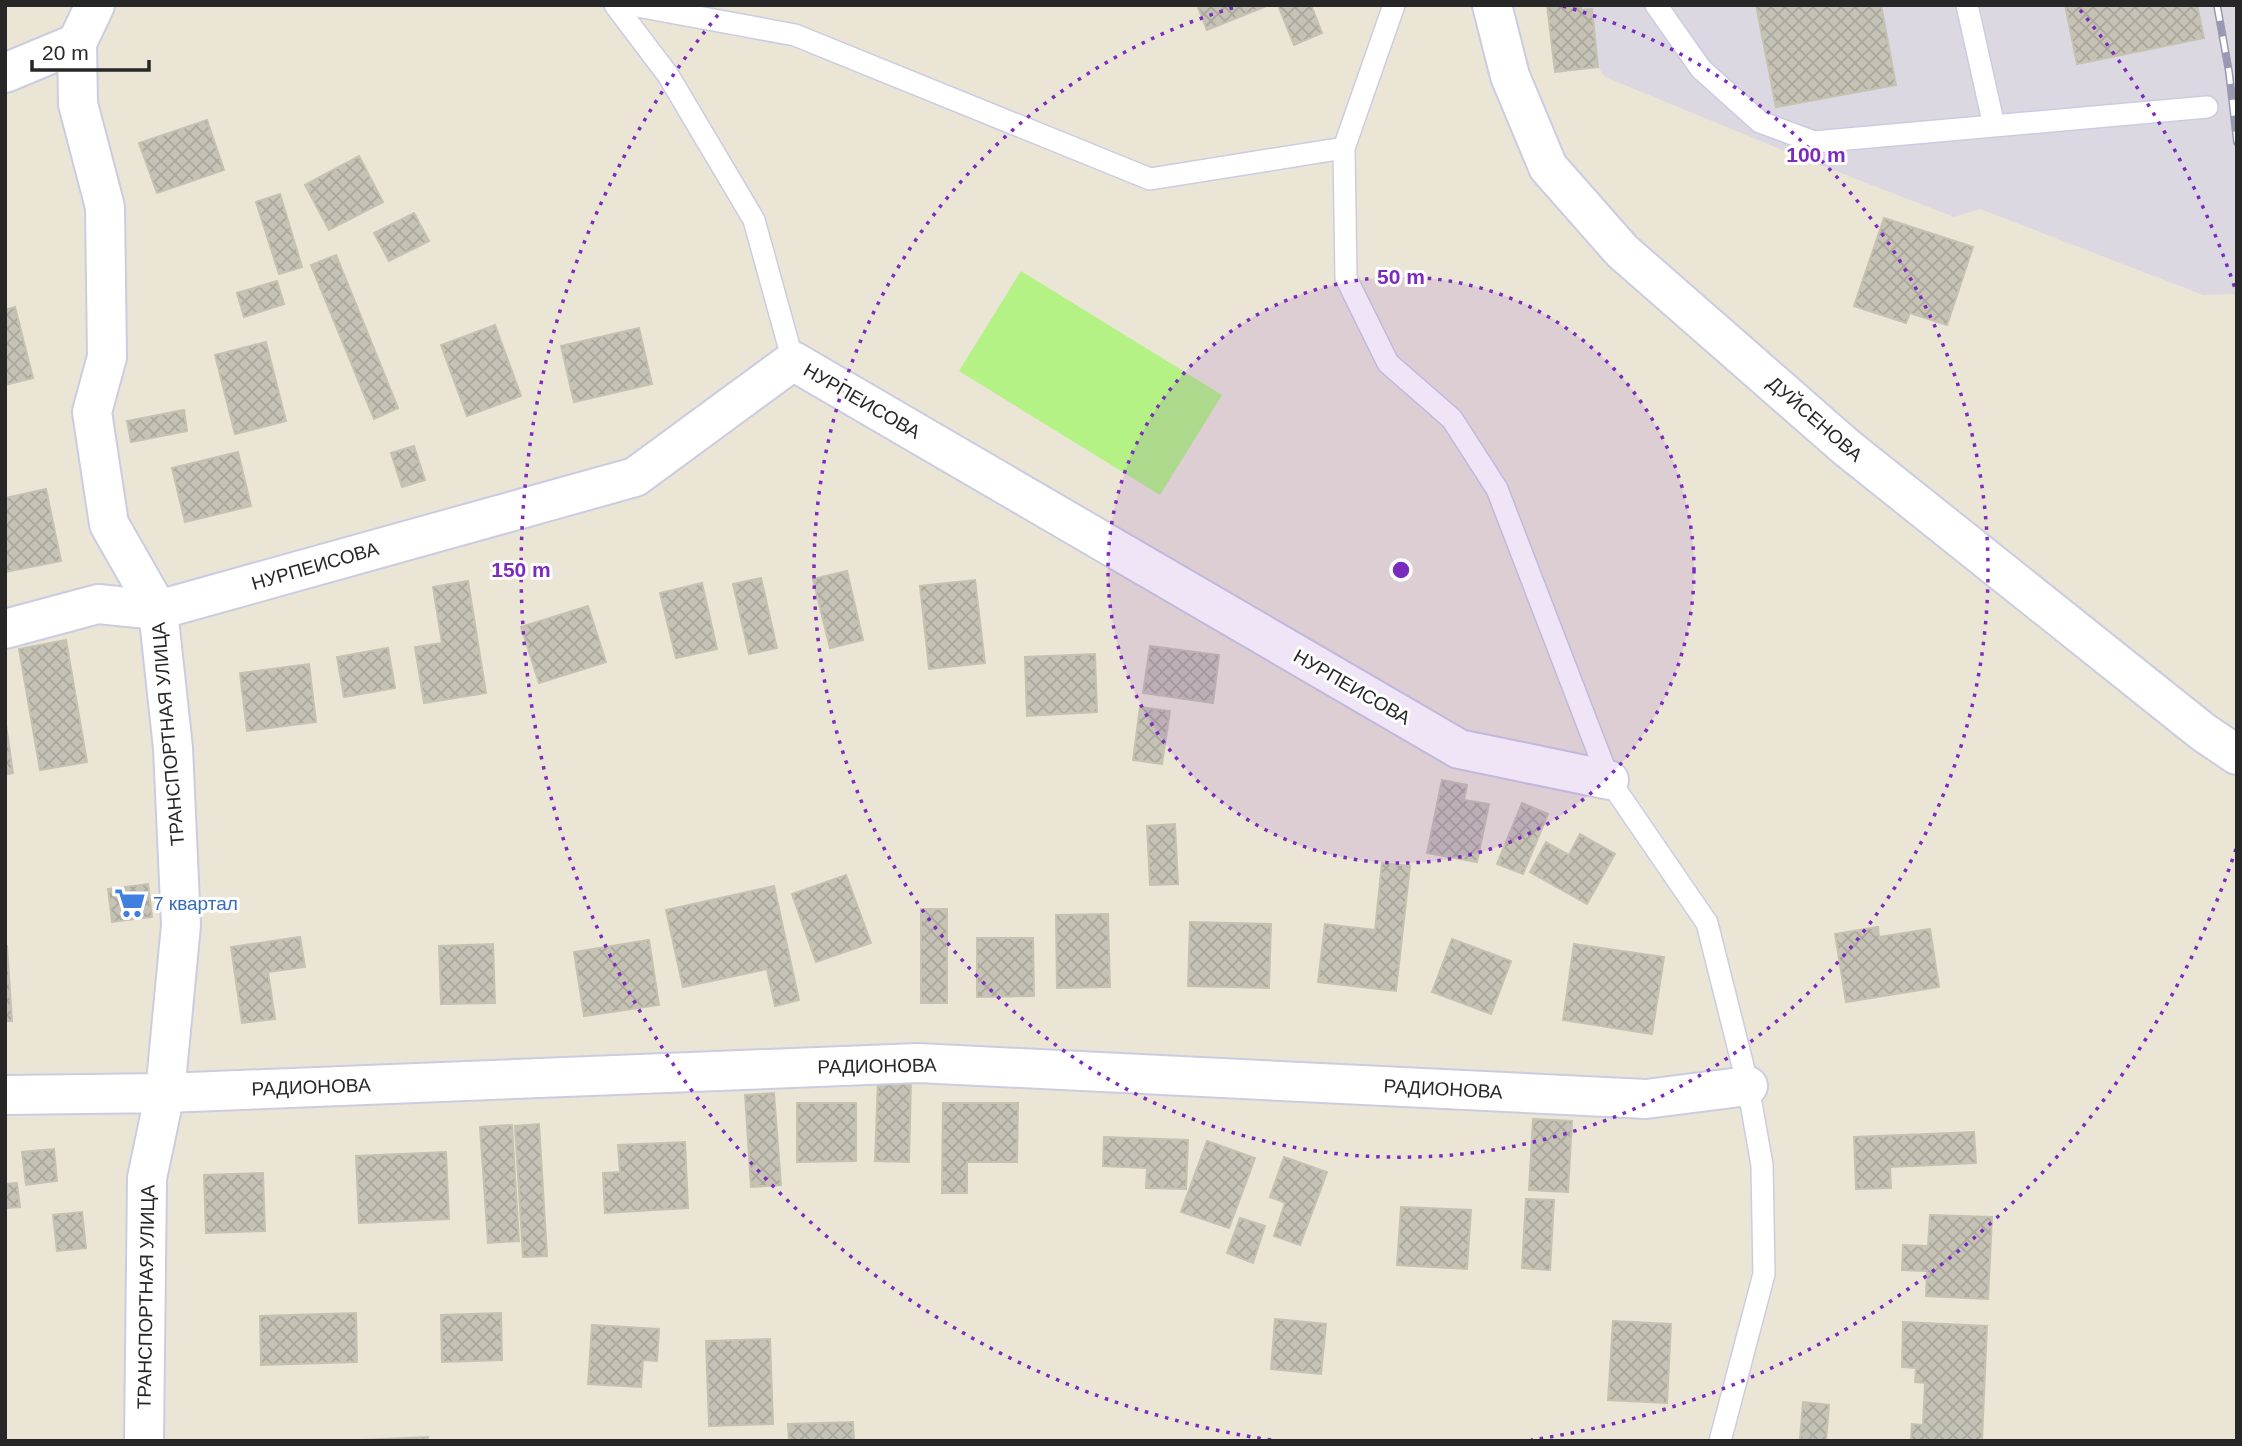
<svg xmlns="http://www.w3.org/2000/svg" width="2242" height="1446" viewBox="0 0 2242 1446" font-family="Helvetica,sans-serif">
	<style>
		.industrial { fill: #dcd8e2 }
		.pitch { fill: #b4f286 }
		.building { fill: url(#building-cross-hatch); stroke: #c6c2b0; stroke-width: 2 }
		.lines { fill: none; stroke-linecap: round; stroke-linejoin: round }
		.lane-casing { stroke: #cbcce2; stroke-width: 24 }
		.street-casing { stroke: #cbcce2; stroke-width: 42 }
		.secondary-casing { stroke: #cbcce2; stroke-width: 42 }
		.lane { stroke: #fff; stroke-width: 21 }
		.street { stroke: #fff; stroke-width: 38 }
		.secondary { stroke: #fff; stroke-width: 38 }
		.rail-casing { stroke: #9999b4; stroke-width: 8 }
		.rail { stroke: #fff; stroke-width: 5; stroke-dasharray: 16; stroke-linecap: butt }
		.ring { fill: none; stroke: #7b2cbf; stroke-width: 3.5; stroke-dasharray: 3.5 7 }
		.labels { text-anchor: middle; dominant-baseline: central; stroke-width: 6; stroke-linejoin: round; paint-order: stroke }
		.street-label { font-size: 19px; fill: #272727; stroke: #fff }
		.shop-label { font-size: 19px; fill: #366cbe; stroke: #fff; text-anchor: start }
		.centre { fill: #7b2cbf; stroke: #fff; stroke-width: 3.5 }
		.ring-label { font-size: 21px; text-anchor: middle; font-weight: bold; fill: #7b2cbf; stroke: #fff; stroke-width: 6; stroke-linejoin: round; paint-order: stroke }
	</style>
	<defs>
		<pattern id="building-cross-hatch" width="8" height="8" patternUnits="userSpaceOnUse" patternTransform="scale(1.75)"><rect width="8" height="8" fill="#c6c2b6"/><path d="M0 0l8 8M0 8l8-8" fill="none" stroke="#aaa79c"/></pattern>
	</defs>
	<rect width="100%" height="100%" fill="#ebe5d6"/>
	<path class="industrial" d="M1547,5H2237V294L2203,295L1980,209L1954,217L1792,154L1605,77L1598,67L1555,72Z"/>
	<path class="pitch" d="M1021,271L1222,395L1160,495L959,371Z"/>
	<path class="building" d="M1197,5H1269L1207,30Z
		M1278,5H1311L1322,33L1294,45Z
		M1547,5H1581V10L1592,9L1598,67L1555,72Z
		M1756,5H1881L1896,85L1776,107Z
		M2065,5H2197L2204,38L2077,64Z
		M207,120L224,170L157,193L139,143Z
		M359,156L383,202L329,230L305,185Z
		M280,194L302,267L279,274L256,202Z
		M414,213L429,241L389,261L374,233Z
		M1884,218L1973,247L1947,325L1910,313L1906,323L1854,306Z
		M336,255L398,408L374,419L311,265Z
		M277,281L284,304L244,317L237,293Z
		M15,307L33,378L5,385V310Z
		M495,325L521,396L467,416L441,345Z
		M639,328L652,384L574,402L561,346Z
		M266,342L286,421L235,434L215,355Z
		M184,410L187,431L131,442L127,421Z
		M414,446L425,480L402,487L391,453Z
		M238,452L251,506L185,522L172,468Z
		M46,489L61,561L5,572V498Z
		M847,571L863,640L830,648L813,579Z
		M761,578L777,648L749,654L733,584Z
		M975,580L985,663L929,669L920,586Z
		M468,581L486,693L424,703L415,647L442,643L433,587Z
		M702,583L717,649L676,658L660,593Z
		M588,606L606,662L539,683L521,627Z
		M66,640L87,762L40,770L19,649Z
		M1150,646L1219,655L1213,703L1143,693Z
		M388,648L395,688L344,697L337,657Z
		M1095,654L1097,712L1027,716L1025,657Z
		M309,664L316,722L247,731L240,673Z
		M1140,707L1170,711L1162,764L1133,760Z
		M5,718L13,773L5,775Z
		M1442,780L1467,785L1464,800L1489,804L1477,862L1427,853Z
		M1522,803L1548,814L1523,874L1497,864Z
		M1175,824L1178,884L1150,885L1147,826Z
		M1580,834L1615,854L1587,904L1530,872L1546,842L1569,855Z
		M1382,863L1410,866L1396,991L1318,982L1325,924L1375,930Z
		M846,875L871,943L816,962L792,894Z
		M148,884L152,917L112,922L108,889Z
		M774,886L799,1000L775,1006L767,969L683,987L666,910Z
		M921,909H947V1003H921Z
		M1108,914L1110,987L1057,988L1056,915Z
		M1190,922L1271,924L1269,988L1188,986Z
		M1878,927L1879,937L1930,929L1939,987L1846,1002L1835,934Z
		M300,937L305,967L268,972L275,1019L242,1023L231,947Z
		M977,938H1033L1034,996L977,997Z
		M1452,939L1511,961L1491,1014L1432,992Z
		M649,940L659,1005L584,1016L574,952Z
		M493,944L495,1003L441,1004L439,946Z
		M1574,944L1664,957L1652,1034L1563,1020Z
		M5,946H7L12,1021H5Z
		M878,1078L911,1079L909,1162L875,1161Z
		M774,1093L781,1185L751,1187L745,1095Z
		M797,1103H856V1161L797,1162Z
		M943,1103H1018L1017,1162H967V1193H942Z
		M1533,1119L1572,1121L1568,1192L1529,1190Z
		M539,1124L547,1256L523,1257L515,1126Z
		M512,1125L519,1241L488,1243L480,1127Z
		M1974,1132L1976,1163L1890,1167L1891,1188L1856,1189L1854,1137Z
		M1104,1137L1188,1140L1186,1189L1146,1188L1147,1168L1103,1166Z
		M1207,1141L1255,1158L1229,1228L1181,1212Z
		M685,1142L688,1208L605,1213L603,1173L620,1172L618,1145Z
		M54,1149L57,1181L26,1185L22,1152Z
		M446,1152L449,1219L359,1223L356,1156Z
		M1284,1157L1327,1172L1300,1245L1274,1236L1285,1203L1270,1197Z
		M263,1173L265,1231L206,1233L204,1175Z
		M17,1183L20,1207L5,1208V1184Z
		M1526,1199L1554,1200L1550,1270L1522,1268Z
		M1401,1207L1471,1210L1467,1269L1397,1265Z
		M82,1212L86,1248L57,1251L53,1215Z
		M1930,1215L1992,1217L1988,1299L1926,1296L1927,1271L1902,1270L1903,1245L1928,1246Z
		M1240,1218L1265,1226L1253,1263L1227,1253Z
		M356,1313L357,1362L261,1365L260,1316Z
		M501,1313L502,1360L442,1362L441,1315Z
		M1275,1319L1326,1324L1321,1374L1271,1369Z
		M1613,1321L1671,1324L1667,1403L1608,1400Z
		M1903,1322L1987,1326L1982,1441H1911L1912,1424L1923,1425L1925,1383L1915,1382L1916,1368L1902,1367Z
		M592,1325L659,1329L657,1361L643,1360L641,1387L588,1384Z
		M770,1339L773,1424L709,1426L706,1341Z
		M1803,1402L1829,1405L1826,1441L1800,1439Z
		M853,1422L854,1441H789L788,1424Z
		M428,1437V1441H363V1440Z"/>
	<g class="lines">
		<defs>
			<path id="lane" d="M615,5L668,75L754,220L793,361
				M632,5L795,35L1150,179L1344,148L1394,5
				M1656,5L1701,69L1760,122L1814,142L2207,107
				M1967,5L1994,126
				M1344,148L1346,278L1388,363L1452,419L1497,489L1609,780L1707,923L1748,1086L1762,1165L1764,1274L1720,1441"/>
			<path id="street" d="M95,5L77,43L78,104L105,207L107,357L92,412L109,524L158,610L173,748L181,925L165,1093L147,1178L144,1441
				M5,73L77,43
				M5,629L98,604L158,610L635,477L793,361L1459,749L1609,780
				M5,1095L165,1093L918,1063L1646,1099L1748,1086"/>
			<path id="secondary" d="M1492,5L1510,76L1548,167L1622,251L1846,447L2203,732L2237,755"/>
		</defs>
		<use href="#lane" class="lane-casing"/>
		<use href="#street" class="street-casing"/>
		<use href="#secondary" class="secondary-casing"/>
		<use href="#lane" class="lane"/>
		<use href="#street" class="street"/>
		<use href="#secondary" class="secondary"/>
		<defs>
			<path id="rail" d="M2217,5L2229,72L2237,142"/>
		</defs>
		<use href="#rail" class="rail-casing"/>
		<use href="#rail" class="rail"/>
	</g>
	<circle cx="1401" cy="570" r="293" fill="#7b2cbf" fill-opacity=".12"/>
	<g class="ring">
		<circle cx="1401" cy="570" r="293"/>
		<path d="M1563 6A587 587 0 1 1 1239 6"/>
		<path d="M2236 849A880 880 0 0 1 1531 1440M1271 1440A880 880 0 0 1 722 10M2080 10A880 880 0 0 1 2236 291"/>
	</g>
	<defs>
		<symbol id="supermarket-bare" viewBox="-9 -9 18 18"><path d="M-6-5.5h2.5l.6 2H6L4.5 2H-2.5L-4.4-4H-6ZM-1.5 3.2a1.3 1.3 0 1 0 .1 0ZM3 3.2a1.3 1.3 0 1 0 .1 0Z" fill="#3f7fe0" stroke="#fff" stroke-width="2.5" paint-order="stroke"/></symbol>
	</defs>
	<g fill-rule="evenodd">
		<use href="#supermarket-bare" x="108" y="881" width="44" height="44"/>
	</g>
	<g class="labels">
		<g class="street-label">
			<text transform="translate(862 401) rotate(30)">НУРПЕИСОВА</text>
			<text transform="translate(1815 419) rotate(41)">ДУЙСЕНОВА</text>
			<text transform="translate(315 566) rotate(-16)">НУРПЕИСОВА</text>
			<text transform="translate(1352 687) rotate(30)">НУРПЕИСОВА</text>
			<text transform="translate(168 734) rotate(-95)">ТРАНСПОРТНАЯ УЛИЦА</text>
			<text transform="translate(877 1066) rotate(-1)">РАДИОНОВА</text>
			<text transform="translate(311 1087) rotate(-2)">РАДИОНОВА</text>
			<text transform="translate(1443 1089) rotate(3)">РАДИОНОВА</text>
			<text transform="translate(146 1297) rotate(-89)">ТРАНСПОРТНАЯ УЛИЦА</text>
		</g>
		<g class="shop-label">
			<text x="153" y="903">7 квартал</text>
		</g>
	</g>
	<circle cx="1401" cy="570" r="10" class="centre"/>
	<g class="ring-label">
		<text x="1816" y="162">100 m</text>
		<text x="1401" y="284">50 m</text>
		<text x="521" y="577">150 m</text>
	</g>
	<rect width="2242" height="1446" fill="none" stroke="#272727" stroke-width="14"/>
	<path d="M32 60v10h117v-10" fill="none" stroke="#272727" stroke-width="3.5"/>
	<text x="42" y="60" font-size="21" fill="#272727" stroke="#ffffff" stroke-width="5" paint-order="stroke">20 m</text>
</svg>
